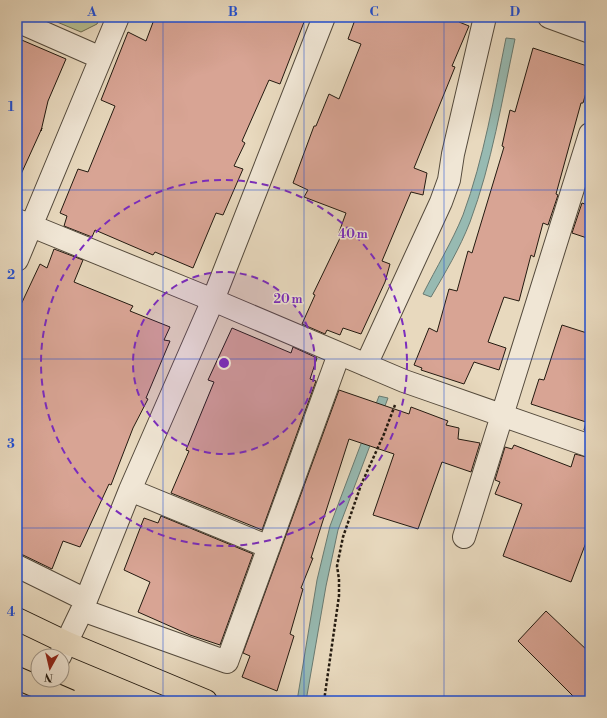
<svg xmlns="http://www.w3.org/2000/svg" width="607" height="718" viewBox="0 0 607 718" font-family="'Libre Bodoni',serif">
	<style>
		.green { fill: #b6bf91; stroke: #6c6c50 }
		.water { fill: #97bab2; stroke: #697a71 }
		.building { fill: #d8a494; stroke: #231a10 }
		.lines { fill: none; stroke-linecap: round; stroke-linejoin: round }
		.minor-casing { stroke: #544a3c; stroke-width: 24 }
		.trunk-casing { stroke: #231a10; stroke-width: 24 }
		.path { stroke: #231a10; stroke-width: 2.5; stroke-dasharray: 3 2; stroke-linecap: butt }
		.minor { stroke: #f0e6d5; stroke-width: 22 }
		.trunk { stroke: #e8d9be; stroke-width: 22 }
		.trunk-bridge-casing { stroke: #231a10; stroke-width: 24; stroke-linecap: butt }
		.trunk-bridge { stroke: #e8d9be; stroke-width: 22 }
		.grid { fill: none; stroke: #1d4ed8; stroke-width: 1; stroke-opacity: 0.55 }
		.ring { fill: none; stroke: #7b2cbf; stroke-width: 2; stroke-dasharray: 7 5 }
		.centre { fill: #7b2cbf; stroke: #f0e6d5; stroke-width: 2 }
		.ring-label { font-size: 12px; text-anchor: middle; font-weight: bold; fill: #7b2cbf; stroke: #f0e6d5; stroke-width: 3; stroke-linejoin: round; paint-order: stroke }
		.neatline { fill: none; stroke: #1d4ed8; stroke-width: 1.5 }
		.grid-label { font-size: 13px; text-anchor: middle; font-weight: bold; fill: #1d4ed8 }
	</style>
	<rect width="100%" height="100%" fill="#e8d9be"/>
	<filter id="stains"><feTurbulence type="fractalNoise" baseFrequency=".005" numOctaves="4"/><feColorMatrix values="0 0 0 0 .2 0 0 0 0 .09 0 0 0 0 .02 0 0 0 .5 -.17"/></filter>
	<radialGradient id="worn" r=".72"><stop offset=".6" stop-color="#630" stop-opacity="0"/><stop offset="1" stop-color="#630" stop-opacity=".3"/></radialGradient>
	<path class="green" d="M45,17H100L97,24L81,32Z"/>
	<path class="water" d="M506,38L515,39C502,100 492,163 470,222C460,248 445,273 431,297L423,294C436,268 452,242 463,215C484,158 494,97 506,38Z
		M379,396L388,398L338,530L326,586L306,701H297L317,580L330,526Z"/>
	<path class="building" d="M155,17H306L280,84L269,80L242,141L245,143L234,166L243,169L223,215L216,213L193,268L155,252L153,255L95,230L92,237L64,226L67,216L60,213L78,169L88,172L115,106L101,100L128,32L146,41Z
		M356,17H461L459,22L469,26L452,66L455,67L414,168L427,173L423,195L411,192L382,261L390,264L385,282L361,334L343,328L340,335L327,330L325,334L302,324L315,295L313,294L341,236L338,235L346,213L304,197L308,190L293,183L314,126H316L329,94L339,99L361,44L348,39Z
		M17,38L66,59L48,101L41,131L42,128L17,183Z
		M533,48L590,67V79L583,103H581L556,194L558,195L548,225L543,223L534,257L531,255L519,301L504,297L488,342L506,348L499,370L474,362L464,384L421,370L422,368L414,365L429,328L437,332L449,289L457,291L468,251L472,253L504,147L502,146L510,110L515,112Z
		M582,203L590,206V239L572,233Z
		M54,249L83,260L74,282L133,306L130,311L170,327L164,340L170,341L146,398L148,399L133,428L111,485L109,484L80,547L63,541L52,569L23,555L17,554V313L40,264L47,268Z
		M562,325L590,334V433L584,430L586,422L531,404L539,379L544,380Z
		M232,328L291,353L293,347L317,358L310,379L316,381L262,530L171,493L189,451L186,450L214,382L208,380Z
		M339,390L409,414L411,407L448,421L446,425L459,428L458,439L480,443L471,472L442,462L418,529L373,515L394,454L349,439L311,558H313L301,588L303,589L290,634L294,636L277,691L242,677L250,656L243,653Z
		M514,445L571,467L575,454L590,458V532L571,582L503,556L522,504L495,494L500,482L495,480L505,447L512,449Z
		M161,516L253,554L220,645L190,635L138,612L150,582L124,570L144,518L158,523Z
		M546,611L590,653V701H578L518,641Z"/>
	<g class="lines">
		<defs>
			<path id="minor" d="M549,17L590,32
				M17,21L101,58
				M17,220L213,300L404,381L590,446
				M17,260L118,17
				M366,365L441,202L449,180L453,154L485,17
				M130,490L269,547
				M464,537L590,134
				M17,566L86,600
				M82,610L227,662L339,354
				M60,656L82,610L130,490L213,300L324,17"/>
			<path id="trunk" d="M17,619L67,643L206,701"/>
		</defs>
		<use href="#minor" class="minor-casing"/>
		<use href="#trunk" class="trunk-casing"/>
		<path class="path" d="M324,701L339,596V579L337,566L343,537L361,485L384,434L395,405"/>
		<use href="#minor" class="minor"/>
		<use href="#trunk" class="trunk"/>
		<defs>
			<path id="trunk-bridge" d="M17,678L70,701"/>
		</defs>
		<use href="#trunk-bridge" class="trunk-bridge-casing"/>
		<use href="#trunk-bridge" class="trunk-bridge"/>
	</g>
	<path class="grid" d="M163,17V701M304,17V701M444,17V701M17,190H590M17,359H590M17,528H590"/>
	<circle cx="224" cy="363" r="91" fill="#7b2cbf" fill-opacity=".12"/>
	<g class="ring">
		<circle cx="224" cy="363" r="91"/>
		<circle cx="224" cy="363" r="183"/>
	</g>
	<circle cx="224" cy="363" r="6" class="centre"/>
	<g class="ring-label">
		<text x="353" y="238">40 m</text>
		<text x="288" y="303">20 m</text>
	</g>
	<rect width="607" height="718" fill="none" stroke="#e8d9be" stroke-width="44"/>
	<g transform="translate(50 668) rotate(188)"><circle r="19" fill="#f0e6d5" stroke="#9e9486"/>
	<path d="M0-3L7 15L0 10L-7 15Z" fill="#8f2418"/>
	<text y="-6" font-size="11" font-weight="bold" text-anchor="middle" fill="#231a10">N</text>
	</g>
	<rect x="22" y="22" width="563" height="674" class="neatline"/>
	<g class="grid-label">
		<text x="92" y="16">A</text>
		<text x="233" y="16">B</text>
		<text x="374" y="16">C</text>
		<text x="515" y="16">D</text>
		<text x="11" y="111">1</text>
		<text x="11" y="279">2</text>
		<text x="11" y="448">3</text>
		<text x="11" y="616">4</text>
	</g>
	<rect width="100%" height="100%" filter="url(#stains)"/>
	<rect width="100%" height="100%" fill="url(#worn)"/>
</svg>
